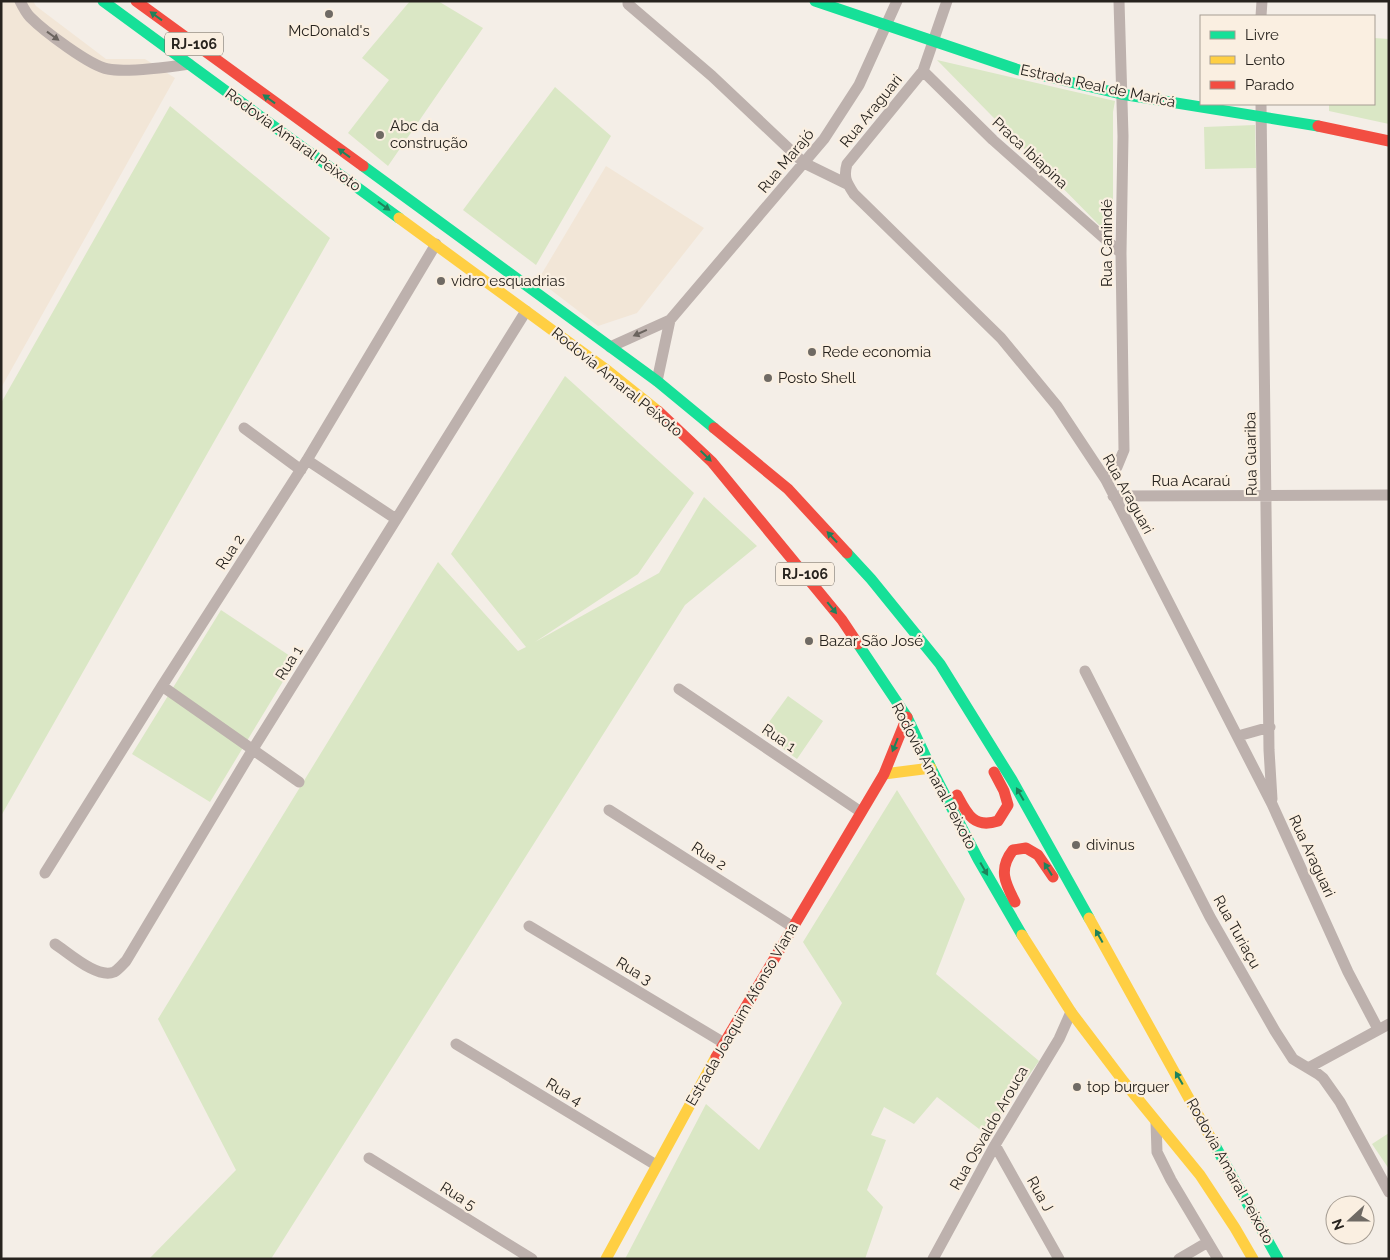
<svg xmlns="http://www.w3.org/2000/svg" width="1390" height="1260" viewBox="0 0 1390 1260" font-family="Raleway,sans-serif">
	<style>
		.built { fill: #f2e6d7 }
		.green { fill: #dae7c5 }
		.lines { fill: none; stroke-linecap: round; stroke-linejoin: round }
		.street { stroke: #bdb1ad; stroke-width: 11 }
		.fast { stroke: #16e098; stroke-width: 11 }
		.slow { stroke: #ffcf43; stroke-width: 11 }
		.jam { stroke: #f24e42; stroke-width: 11 }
		.oneway { fill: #1e825b }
		.oneway2 { fill: #6a635e }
		.poi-dot { fill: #6f6a64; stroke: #faefe1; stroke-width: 2 }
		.labels { text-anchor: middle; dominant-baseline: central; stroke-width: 4.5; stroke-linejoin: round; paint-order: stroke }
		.shield { fill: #faefe1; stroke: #666058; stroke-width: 1 }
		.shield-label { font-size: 14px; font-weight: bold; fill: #27231e }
		.poi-label { font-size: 15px; fill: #27231e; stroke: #faefe1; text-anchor: start }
		.street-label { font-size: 15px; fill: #27231e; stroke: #faefe1 }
	</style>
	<rect width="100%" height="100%" fill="#f4eee7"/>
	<path class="built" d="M1,1H33L36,6L106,59H145L175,78L1,388Z
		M606,166L704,228L637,313L598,326L538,280Z"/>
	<path class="green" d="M410,1H438L483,28L388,166L348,133L389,80L362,58Z
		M1374,38L1389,39V124L1329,111V104H1374Z
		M937,60L1115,101L1113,112V222L1100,226Z
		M555,87L611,136L536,265L463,210Z
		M170,106L330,238L1,816V403Z
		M1255,125L1256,168L1205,169L1204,127Z
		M565,376L694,493L638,574L535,642L659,573L704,497L757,546L685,605L271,1259H149L236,1170L158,1019L438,562L518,651L526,647L451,554Z
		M221,610L296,660L210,802L132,754Z
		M788,696L823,721L797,759L761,733Z
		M897,790L965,899L936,974L1039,1061L987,1135L937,1097L914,1124L884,1107L871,1135L886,1140L867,1190L883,1207L865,1259H625L706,1104L759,1150L842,1003L803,942Z
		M1389,1133V1169L1372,1144Z"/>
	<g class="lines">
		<path class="street" d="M20,1C23,7 26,13 30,17C44,31 90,66 108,69C127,73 168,67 189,64
			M628,1V4L712,76L804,163L847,184
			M947,1L923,71L847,164C843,178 847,183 854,194L1001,338L1057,406L1106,480L1272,804L1348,972L1378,1029
			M1261,16L1262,1
			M923,71L993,140L1121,253
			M1261,104L1269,750L1272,799
			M610,347L670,320L824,139L859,85L897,1
			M657,381L670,320
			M244,428L301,470
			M307,460L396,519
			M1106,480L1117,467L1124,450L1121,253L1123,136L1119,1
			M1113,496L1389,495
			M1085,671L1210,917L1275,1031L1293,1059L1318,1074L1323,1078L1340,1102L1389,1192
			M162,686L299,782
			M679,689L861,812
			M1238,736L1270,727
			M609,810L793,927
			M45,873L162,686L307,460L436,244
			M529,926L724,1043
			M55,944C69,953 97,979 114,972C118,970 122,965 126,961L253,749L526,311
			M456,1044L656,1165
			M1308,1068L1389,1024
			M1156,1122L1157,1152L1171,1180L1218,1259
			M995,1145L1059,1259
			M369,1158L532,1259
			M933,1259L995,1145L1059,1039L1071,1012
			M1179,1259L1208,1242"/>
		<path class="fast" d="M103,1L399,218
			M815,1L1019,70L1121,94L1318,126
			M363,166L657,381L714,428
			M847,553L871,579L940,664L1012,780L1089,918
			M858,644L907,717L931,768L978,859L1022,935
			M1212,1140L1278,1259"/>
		<path class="slow" d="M399,218L608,371L658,411
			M884,774L931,768
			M1089,918L1212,1140
			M1022,935L1071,1012L1124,1082L1200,1175L1235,1228L1253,1259
			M606,1259L716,1057"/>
		<path class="jam" d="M136,1L363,166
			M1318,126L1389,141
			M658,411L712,462L842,620L858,644
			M714,428L788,489L847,553
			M957,795C967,814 974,829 998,821L1008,805L1004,791L994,772
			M1015,902C1005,883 998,869 1013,850L1026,848L1038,855L1053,877
			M716,1057L884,774L907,717"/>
	</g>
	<defs><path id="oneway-solid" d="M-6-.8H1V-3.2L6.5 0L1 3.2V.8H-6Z" transform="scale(1.25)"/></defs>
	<g class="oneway">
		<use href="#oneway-solid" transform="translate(156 16) rotate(-144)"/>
		<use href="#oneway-solid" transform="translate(269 99) rotate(-144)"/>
		<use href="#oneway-solid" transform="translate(344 153) rotate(-144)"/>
		<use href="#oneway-solid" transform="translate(384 206) rotate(36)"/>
		<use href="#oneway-solid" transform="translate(706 456) rotate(44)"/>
		<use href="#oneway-solid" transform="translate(832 537) rotate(-133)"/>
		<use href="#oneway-solid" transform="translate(832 608) rotate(51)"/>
		<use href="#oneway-solid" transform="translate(895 745) rotate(112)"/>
		<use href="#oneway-solid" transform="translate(1020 794) rotate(-120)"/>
		<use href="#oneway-solid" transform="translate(984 869) rotate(60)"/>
		<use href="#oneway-solid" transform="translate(1048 869) rotate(-122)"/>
		<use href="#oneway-solid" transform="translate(1099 936) rotate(-119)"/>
		<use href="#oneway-solid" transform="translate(1179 1078) rotate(-120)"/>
	</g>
	<g class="oneway2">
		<use href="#oneway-solid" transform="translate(53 36) rotate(36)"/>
		<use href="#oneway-solid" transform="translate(640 333) rotate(156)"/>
	</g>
	<g class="poi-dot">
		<circle cx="329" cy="14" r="5"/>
		<circle cx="380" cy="135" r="5"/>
		<circle cx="441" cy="281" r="5"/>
		<circle cx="812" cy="352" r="5"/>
		<circle cx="768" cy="378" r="5"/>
		<circle cx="809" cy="641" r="5"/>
		<circle cx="1076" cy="845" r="5"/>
		<circle cx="1077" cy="1087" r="5"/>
	</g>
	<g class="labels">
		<g class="shield">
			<rect x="165" y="32.5" width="58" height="23" rx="4"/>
			<rect x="776" y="562.5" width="58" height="23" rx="4"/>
		</g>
		<g class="shield-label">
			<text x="194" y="44">RJ-106</text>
			<text x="805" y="574">RJ-106</text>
		</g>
		<g class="poi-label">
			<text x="329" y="31" text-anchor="middle">McDonald's</text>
			<text x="390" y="126">Abc da<tspan x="390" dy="17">construção</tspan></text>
			<text x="451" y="281">vidro esquadrias</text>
			<text x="822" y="352">Rede economia</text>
			<text x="778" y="378">Posto Shell</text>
			<text x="819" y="641">Bazar São José</text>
			<text x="1086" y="845">divinus</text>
			<text x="1087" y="1087">top burguer</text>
		</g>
		<g class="street-label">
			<text transform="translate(1098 86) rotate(12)">Estrada Real de Maricá</text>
			<text transform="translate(871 111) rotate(-51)">Rua Araguari</text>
			<text transform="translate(293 140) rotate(36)">Rodovia Amaral Peixoto</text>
			<text transform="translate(1030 153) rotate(43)">Praca Ibiapina</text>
			<text transform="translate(786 161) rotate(-50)">Rua Marajó</text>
			<text transform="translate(1107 243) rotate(-90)">Rua Canindé</text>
			<text transform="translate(617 382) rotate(39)">Rodovia Amaral Peixoto</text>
			<text transform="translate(1251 454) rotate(-91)">Rua Guariba</text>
			<text x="1191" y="481">Rua Acaraú</text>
			<text transform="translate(1128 494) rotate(61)">Rua Araguari</text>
			<text transform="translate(230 552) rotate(-57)">Rua 2</text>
			<text transform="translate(289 663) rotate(-58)">Rua 1</text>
			<text transform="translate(779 738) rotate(34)">Rua 1</text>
			<text transform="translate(934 776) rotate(62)">Rodovia Amaral Peixoto</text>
			<text transform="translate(709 856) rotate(33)">Rua 2</text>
			<text transform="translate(1312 856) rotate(65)">Rua Araguari</text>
			<text transform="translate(1237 932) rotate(61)">Rua Turiaçu</text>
			<text transform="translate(634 971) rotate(31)">Rua 3</text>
			<text transform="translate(742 1014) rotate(-60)">Estrada Joaquim Afonso Viana</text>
			<text transform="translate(564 1092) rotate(31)">Rua 4</text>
			<text transform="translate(989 1128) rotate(-60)">Rua Osvaldo Arouca</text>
			<text transform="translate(1230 1171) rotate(61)">Rodovia Amaral Peixoto</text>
			<text transform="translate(1040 1194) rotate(61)">Rua J</text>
			<text transform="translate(458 1196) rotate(32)">Rua 5</text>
		</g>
	</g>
	<rect width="1390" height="1260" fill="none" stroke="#27231e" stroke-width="5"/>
	<rect x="1200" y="15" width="175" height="90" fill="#faefe1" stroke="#a69d93"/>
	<rect x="1210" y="31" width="25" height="8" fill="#16e098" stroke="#a69d93"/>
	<text x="1245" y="40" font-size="15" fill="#27231e">Livre</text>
	<rect x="1210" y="56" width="25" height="8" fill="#ffcf43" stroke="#a69d93"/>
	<text x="1245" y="65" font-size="15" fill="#27231e">Lento</text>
	<rect x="1210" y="81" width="25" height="8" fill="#f24e42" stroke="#a69d93"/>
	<text x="1245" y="90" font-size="15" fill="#27231e">Parado</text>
	<g transform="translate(1350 1220) rotate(249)"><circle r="24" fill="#faefe1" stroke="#a69d93"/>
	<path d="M0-4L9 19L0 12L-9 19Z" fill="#6f6a64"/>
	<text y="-8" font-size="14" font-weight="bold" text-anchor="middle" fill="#27231e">N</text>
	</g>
</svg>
